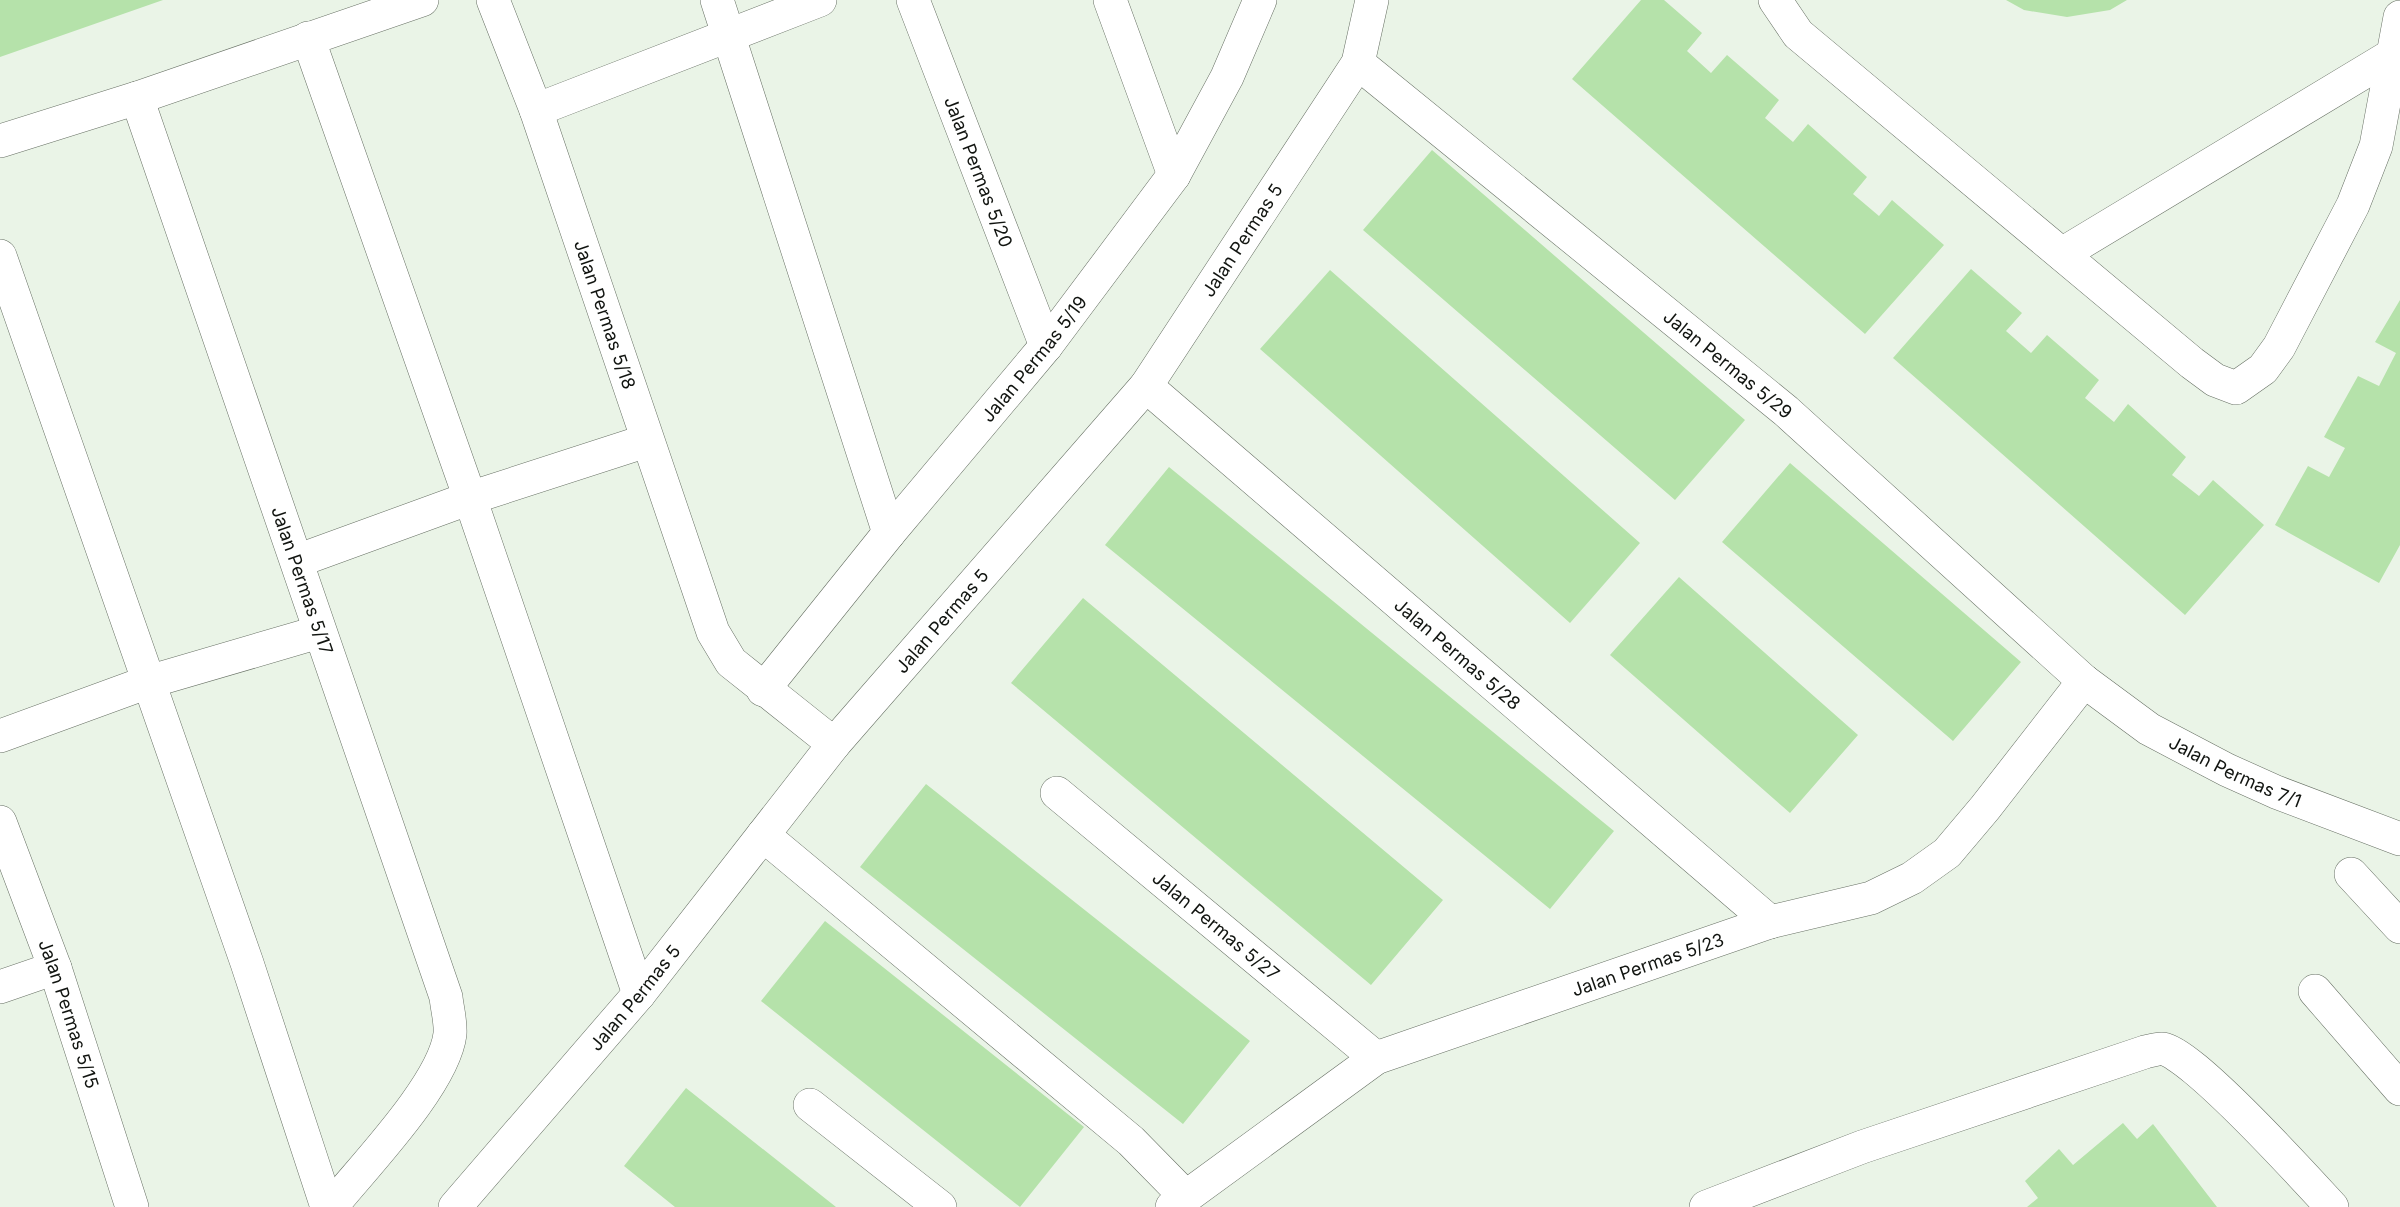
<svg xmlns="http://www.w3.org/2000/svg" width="2400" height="1207" viewBox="0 0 2400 1207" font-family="Inter,sans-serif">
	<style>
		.building { fill: #b5e2aa }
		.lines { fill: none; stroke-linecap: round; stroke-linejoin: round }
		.minor-casing { stroke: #677064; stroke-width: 34 }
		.minor { stroke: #fff; stroke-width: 33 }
		.labels { text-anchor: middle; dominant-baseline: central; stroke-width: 4.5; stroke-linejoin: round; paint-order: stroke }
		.street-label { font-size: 18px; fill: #111410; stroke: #fcfffc }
	</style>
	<rect width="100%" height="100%" fill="#eaf4e7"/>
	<path class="building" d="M0,0H163L0,57Z
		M1641,0H1664L1702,33L1687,51L1711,73L1727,55L1779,100L1765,118L1793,142L1808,124L1867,177L1853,194L1879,216L1892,200L1944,245L1865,334L1572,79Z
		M2006,0H2127L2110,10L2067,17L2024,10Z
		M1432,150L1745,420L1675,500L1363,230Z
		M1971,269L2022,313L2006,331L2031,353L2047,335L2099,380L2085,398L2114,422L2128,404L2186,457L2172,475L2199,496L2213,480L2264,525L2185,615L1893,358Z
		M1330,270L1640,543L1570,623L1260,349Z
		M2400,300V545L2379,583L2275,525L2308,466L2329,477L2345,448L2324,437L2358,376L2379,386L2396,353L2375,342Z
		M1790,463L2021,662L1953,741L1722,542Z
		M1169,467L1614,831L1550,909L1105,545Z
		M1679,577L1858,735L1790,813L1610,655Z
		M1083,598L1443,900L1371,985L1011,683Z
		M926,784L1250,1041L1183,1124L860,867Z
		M825,921L1084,1127L1020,1207L761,1001Z
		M686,1088L836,1207H675L624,1166Z
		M2123,1123L2137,1139L2153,1124L2217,1207H2027L2038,1198L2025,1181L2059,1149L2073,1165Z"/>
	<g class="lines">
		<defs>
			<g id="minor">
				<path id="s1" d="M493,0L536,110L713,632L731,662L834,744"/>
				<path d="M717,0L889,533"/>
				<path id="s2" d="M913,0L1046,346"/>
				<path d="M1110,0L1174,175"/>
				<path d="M1775,0L1798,34L2192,363L2215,380L2236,388L2263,369L2279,347L2353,205L2376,146L2400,17"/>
				<path d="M308,38L470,498L639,994"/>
				<path id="s3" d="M1358,63L1786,411L2084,681L2149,729L2227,770L2276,792L2400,839"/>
				<path id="s4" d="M137,98L446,997C447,1008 451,1022 450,1034C444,1084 364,1166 331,1207"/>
				<path d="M536,110L820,0"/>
				<path d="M0,141L137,98L422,0"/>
				<path d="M2062,254L2394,54"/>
				<path d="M0,256L247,963L327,1207"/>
				<path id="s5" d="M1146,386L1770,922"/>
				<path d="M297,561L470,498L646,441"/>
				<path id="s6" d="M763,690L889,533L1046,346L1174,175L1227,77L1260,0"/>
				<path d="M0,736L148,682L319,632"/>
				<path id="s7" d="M1057,793L1376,1058"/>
				<path id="s8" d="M0,822L55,968L132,1207"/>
				<path d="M763,835L1131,1141L1186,1197"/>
				<path d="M2351,874L2400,927"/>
				<path d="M0,987L55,968"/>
				<path d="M2315,991L2400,1089"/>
				<path d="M810,1105L940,1207"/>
				<path id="s9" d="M455,1207L639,994L834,744L1146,386L1358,63L1372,0"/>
				<path id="s10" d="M1172,1207L1376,1058L1770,922L1871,898L1912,878L1947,853L1985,808L2084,681"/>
				<path d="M1706,1207L1862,1147L2145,1052C2150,1051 2158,1048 2163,1049C2192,1053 2307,1180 2332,1207"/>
			</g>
		</defs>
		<use href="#minor" class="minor-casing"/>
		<use href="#minor" class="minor"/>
	</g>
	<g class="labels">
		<g class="street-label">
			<text stroke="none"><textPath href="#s2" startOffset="184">Jalan Permas 5/20</textPath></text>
			<text stroke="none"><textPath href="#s9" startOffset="1248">Jalan Permas 5</textPath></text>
			<text stroke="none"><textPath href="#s1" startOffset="334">Jalan Permas 5/18</textPath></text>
			<text stroke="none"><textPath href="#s6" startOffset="428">Jalan Permas 5/19</textPath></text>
			<text stroke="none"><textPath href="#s3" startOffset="477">Jalan Permas 5/29</textPath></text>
			<text stroke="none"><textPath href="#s4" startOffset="510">Jalan Permas 5/17</textPath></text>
			<text stroke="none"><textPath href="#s9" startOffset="762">Jalan Permas 5</textPath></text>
			<text stroke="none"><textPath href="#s5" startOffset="411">Jalan Permas 5/28</textPath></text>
			<text stroke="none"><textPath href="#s3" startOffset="1131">Jalan Permas 7/1</textPath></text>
			<text stroke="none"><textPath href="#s7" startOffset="207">Jalan Permas 5/27</textPath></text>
			<text stroke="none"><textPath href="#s10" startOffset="540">Jalan Permas 5/23</textPath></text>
			<text stroke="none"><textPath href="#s9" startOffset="276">Jalan Permas 5</textPath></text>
			<text stroke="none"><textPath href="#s8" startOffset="204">Jalan Permas 5/15</textPath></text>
		</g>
	</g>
</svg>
